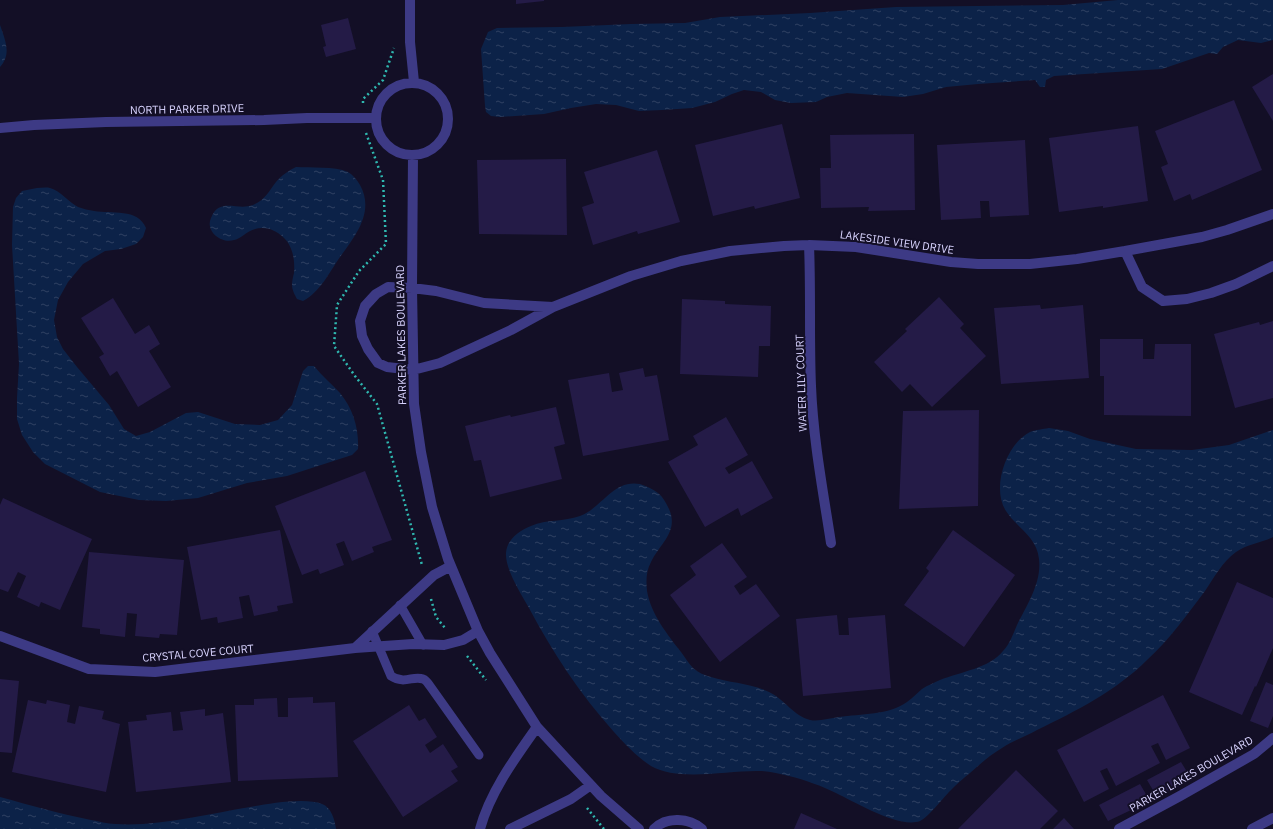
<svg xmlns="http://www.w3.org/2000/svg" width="1273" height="829" viewBox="0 0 1273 829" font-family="'IBM Plex Sans',sans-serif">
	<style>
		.water { fill: url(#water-ripples) }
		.building { fill: #241b47 }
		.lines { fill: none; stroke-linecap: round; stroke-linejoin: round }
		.path { stroke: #2fb8b0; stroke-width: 2.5; stroke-dasharray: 2 3; stroke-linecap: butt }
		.lane { stroke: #3d3a85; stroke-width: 9 }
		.street { stroke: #3d3a85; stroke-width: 10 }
		.labels { text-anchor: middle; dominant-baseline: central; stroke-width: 4; stroke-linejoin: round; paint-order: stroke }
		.street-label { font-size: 11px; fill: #d9d4ff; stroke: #130f26 }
	</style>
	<defs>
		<pattern id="water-ripples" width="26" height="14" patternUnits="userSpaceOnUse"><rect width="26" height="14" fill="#0c2248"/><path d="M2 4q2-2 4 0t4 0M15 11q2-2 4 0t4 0" fill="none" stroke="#2f4163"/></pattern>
	</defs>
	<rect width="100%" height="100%" fill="#130f26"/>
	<path class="water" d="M1118,0H1273V40L1261,43L1238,40L1223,47L1217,54L1209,53L1162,69L1054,76L1046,80L1045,87H1040L1035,80L978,84L946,87L923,94L903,97L847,93L827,97L816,102L791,103L775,100L761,92L744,90L732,94L715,102L692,108L662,110L639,111L616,105L596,104L571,108L544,114L500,117L491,116L486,112L485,106L481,49L488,32L497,28L562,27L631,24L685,23L720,17L810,13L896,7L1063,5Z
		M0,25C5,40 12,54 0,67Z
		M296,167C310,168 334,166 348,172C353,175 357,180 360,185C375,212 355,236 340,257C329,273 320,292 303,301L297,299C295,295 292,290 292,285C292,281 293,277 294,273C295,260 293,246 283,237C274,228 261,225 250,231C244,234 240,239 234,240C221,244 205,231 211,218C219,197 237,211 253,205C265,200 269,191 276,182C282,175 288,171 296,167Z
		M37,188C41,188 46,187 50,188C61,191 68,202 78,207C83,209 89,210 94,211C111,214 138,208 146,228L143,237L136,244L121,249L105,251L83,264L68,282L58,300L54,320L57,337L63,349L77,367L109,405L124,429L136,436L150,432L186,413L198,412L235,424L260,425L278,420L292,405L303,371L308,366H314C322,376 332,384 340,393C353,409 359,428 358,449L352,455L287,476L247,483L198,498L166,501L139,500L100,492L45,464L33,452L22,435L17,419V398L19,364L12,245L13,207L16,198L22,191Z
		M1049,428L1068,431L1090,439L1136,449L1192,450L1229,445L1273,430V537C1261,543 1247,544 1236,552C1222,562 1214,578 1205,591C1187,615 1169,640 1147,660C1116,691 1076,711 1037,730C1026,736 1013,741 1002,748C990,755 980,764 970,773C965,777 960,781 955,786C946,794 929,817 920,821C900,829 855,802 836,793C822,786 805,780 789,776C780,774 770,771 760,771C728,770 679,782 651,766C637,757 625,744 614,732C580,694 553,653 529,608C521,594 505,569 506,553C507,539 519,531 531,526C547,519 564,522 580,516C602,508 613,479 640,484C646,486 653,489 658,493C663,497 666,503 669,509C679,532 660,543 651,562C646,571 646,581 647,591C651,614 667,634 681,652C685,657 688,663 693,668C699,673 704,675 711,677C729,683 751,683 769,692C784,699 794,716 810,720C819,722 830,718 839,717C861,714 889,715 907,702C913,698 917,693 922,689C928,685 934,683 940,680C960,672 990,668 1003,651C1010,644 1013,634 1017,625C1027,605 1042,582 1039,559C1037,537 1017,528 1006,511C991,488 1006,444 1030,432C1035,430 1043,429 1049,428Z
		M0,797C30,805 60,814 91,820C99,821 107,824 115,824C158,827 207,814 250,807C267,804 305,797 322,804C331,807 335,820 336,829H0Z"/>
	<path class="building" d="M516,0H544V1L516,4Z
		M348,18L356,49L326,57L323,47L326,46L321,25Z
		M1273,74V121L1252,87Z
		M1234,100L1262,170L1192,200L1190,194L1174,201L1161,167L1168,164L1155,131Z
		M782,124L800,198L755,209L754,206L713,216L695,145Z
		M1138,126L1148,201L1103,208V206L1059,212L1049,138Z
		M914,134L915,210L868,211L869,207L821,208L820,168H831L830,135Z
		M1025,140L1029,215L990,217L989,201H980L981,218L941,220L937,145Z
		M657,150L680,222L638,234L637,231L593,245L582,207L594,203L584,172Z
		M566,159L567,235L479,234L477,160Z
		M939,297L964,324L960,328L986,356L932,407L910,384L902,392L874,362L907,331L905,329Z
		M113,298L135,334L149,325L160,344L149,351L171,387L138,407L117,371L110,376L99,357L104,354L81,318Z
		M682,299L725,301V304L771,306L770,346H759L758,377L680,374Z
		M1040,305L1041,309L1083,305L1089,378L1001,384L994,308Z
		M1273,321V398L1235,408L1214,334L1259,322L1260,325Z
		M1100,339H1143V359H1154L1155,344H1191V416L1104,415V376H1100Z
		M643,368L645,377L657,375L669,440L583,456L568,380L609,373L612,392L623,390L619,373Z
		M556,407L565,444L554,447L562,479L490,497L481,460L474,461L465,426L510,415L511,417Z
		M979,410L978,506L899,509L903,411Z
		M726,417L748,455L725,468L729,474L752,461L773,498L741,516L738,508L705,527L668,462L698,445L693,436Z
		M365,471L392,540L372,547L374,552L352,561L344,541L336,544L344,565L320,574L318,569L302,575L275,506Z
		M3,498L92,539L60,610L41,602L39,607L17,597L26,576L18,572L8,592L0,589V505Z
		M280,530L293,603L277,606L278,611L254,616L249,595L239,597L243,618L218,623L217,617L201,620L187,547Z
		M953,530L1015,575L964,647L904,605L929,571L926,568Z
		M722,543L747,577L734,586L740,595L756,584L780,616L720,662L670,595L696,575L690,566Z
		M89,552L184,560L177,635L160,634L159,638L135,636L137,614L127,613L125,637L100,634V629L82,627Z
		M1237,582L1273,598V648L1256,687L1255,686L1242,715L1189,692Z
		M837,615L839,635H849L848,618L885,615L891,688L803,696L796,619Z
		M0,679L19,681L12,753L0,752Z
		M1266,682L1273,685V716L1268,728L1250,721Z
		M1163,695L1190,748L1166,760L1158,743L1151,746L1160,763L1116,786L1107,768L1100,771L1109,789L1084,802L1057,750Z
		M313,697V703L335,702L338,777L238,781L235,705H254V699L277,698L278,717H288V698Z
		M28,700L46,704L47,700L70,705L67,722L75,724L79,706L104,711L102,719L120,724L106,792L12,772Z
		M409,705L419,721L425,718L437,737L425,745L430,753L443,744L458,767L451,771L458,781L403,817L353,741Z
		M205,709V716L223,713L231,782L136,792L128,722L147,720L146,715L171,712L173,731L183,730L180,712Z
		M1181,762L1192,780L1157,797L1147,780Z
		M1016,770L1058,811L1040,829H958Z
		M1140,784L1150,801L1108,821L1099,805Z
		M801,813L837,829H794Z
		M1064,818L1074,829H1053Z"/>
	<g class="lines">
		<path class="path" d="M363,103V99L383,80L394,48
			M366,133L383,180L386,244L359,271L337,305L334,346L355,376L377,404L422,565
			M431,599L436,617L445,628
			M467,656L486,680
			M587,808L604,829"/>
		<path class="lane" d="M400,605L423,645
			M372,631L391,676C405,685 413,675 423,679C426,680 428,683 430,686L479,755"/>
		<path class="street" d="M410,0V42L414,82
			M376 119a36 36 0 1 1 72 0a36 36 0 1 1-72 0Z
			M0,128L34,125L106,122L264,120L307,118H375
			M413,155L412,288L414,404L421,452L432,507L448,559L478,631L490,653L537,727L601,796L639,829
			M1273,214L1227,230L1202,237L1125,251L1142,287L1163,301L1187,299L1211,293L1236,284L1273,266
			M809,245C811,292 809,339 811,386C813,438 823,491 831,543
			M553,307L484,303L436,291L412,288L388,287L376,294L365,306L360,321L362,336L368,349L378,363L387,367L413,370L440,363L511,330L553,307L631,276L681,261L730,251L784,246L809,245L856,247L951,262L978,264H1030L1077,259L1125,251
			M0,636L89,669L155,672L355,648L413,644L444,645L463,640L478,631
			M355,648L434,575L451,566
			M480,829C490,792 515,758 537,727
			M510,829L571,799L591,785
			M654,829C667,816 689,818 702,829
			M1119,829L1180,796L1254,754L1273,738
			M1252,829L1273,818"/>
	</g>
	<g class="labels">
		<g class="street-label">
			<text transform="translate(187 109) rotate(-1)">NORTH PARKER DRIVE</text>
			<text transform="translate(897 242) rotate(8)">LAKESIDE VIEW DRIVE</text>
			<text transform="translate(401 335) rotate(-91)">PARKER LAKES BOULEVARD</text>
			<text transform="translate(801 383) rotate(-92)">WATER LILY COURT</text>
			<text transform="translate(198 653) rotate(-5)">CRYSTAL COVE COURT</text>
			<text transform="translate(1191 774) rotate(-30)">PARKER LAKES BOULEVARD</text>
		</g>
	</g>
</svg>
